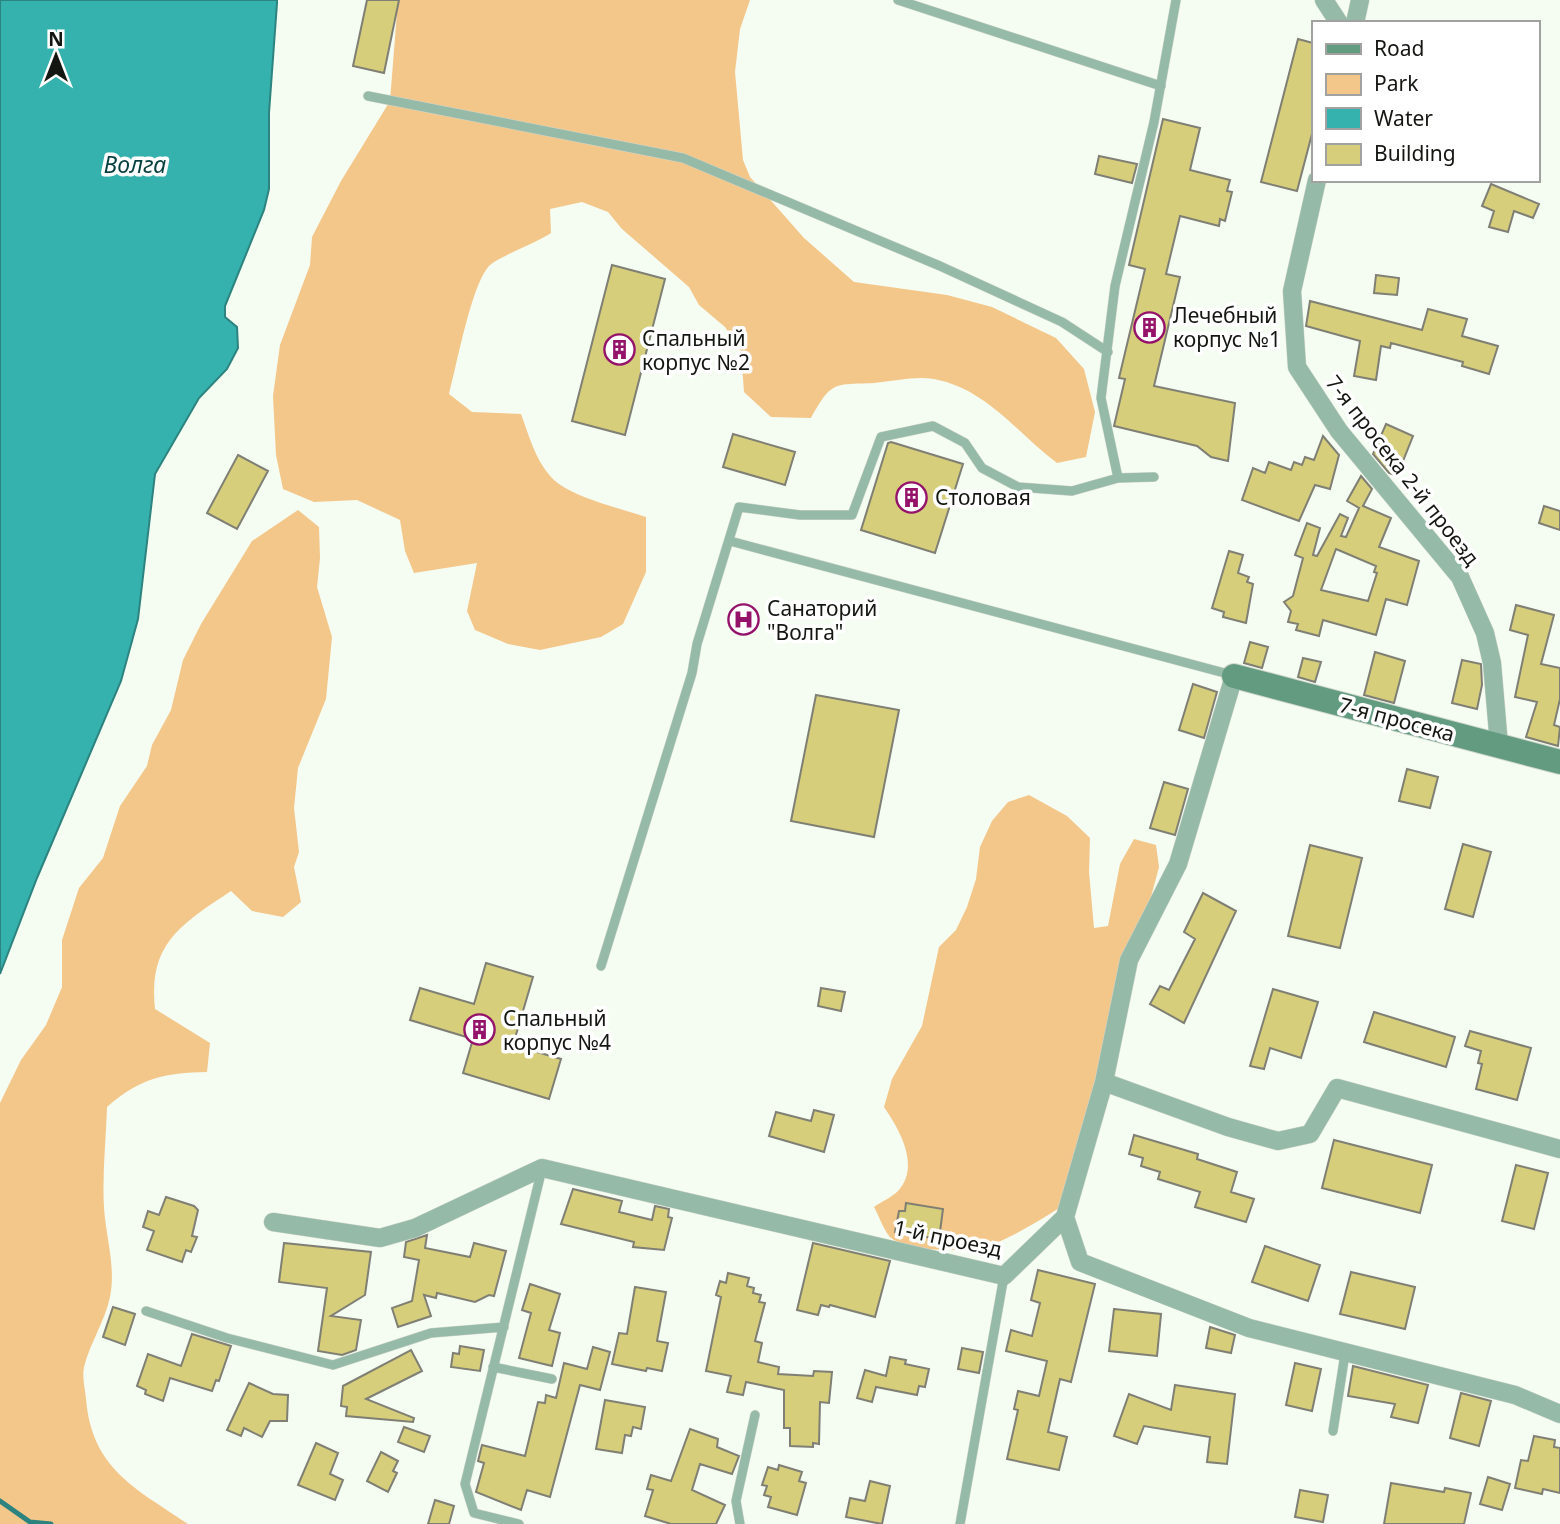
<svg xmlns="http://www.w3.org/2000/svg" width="1560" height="1524" viewBox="0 0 1560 1524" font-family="'Noto Sans',sans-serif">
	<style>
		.green { fill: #f3c689 }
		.water { fill: #36b2ae; stroke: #2c837f; stroke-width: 2 }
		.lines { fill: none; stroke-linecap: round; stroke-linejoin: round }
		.stream { stroke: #2c837f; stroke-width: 5 }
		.building { fill: #d6ce7b; stroke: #7f7f74; stroke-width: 2; fill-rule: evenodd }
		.lane-casing { stroke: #d1d7cd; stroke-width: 10 }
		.street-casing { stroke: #d1d7cd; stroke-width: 19 }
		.secondary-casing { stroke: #d1d7cd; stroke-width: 26 }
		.lane { stroke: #96baa8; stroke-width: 9 }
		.street { stroke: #96baa8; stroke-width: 18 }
		.secondary { stroke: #639b81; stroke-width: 24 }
		.labels { text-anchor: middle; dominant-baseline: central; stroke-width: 7; stroke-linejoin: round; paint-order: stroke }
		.poi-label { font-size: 21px; fill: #141612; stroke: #fff; text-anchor: start }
		.street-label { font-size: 21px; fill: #141612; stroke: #fff }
		.water-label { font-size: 23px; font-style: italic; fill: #073f3e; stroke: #fff }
	</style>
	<rect width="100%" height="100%" fill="#f5fcf1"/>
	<path class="green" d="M398,0H750L740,29L735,72L743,160L750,177L804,238L854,282L947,295L992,307L1056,338L1084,369L1095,412L1086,457L1057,463C1017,433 987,389 934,379C915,376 894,381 874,383C834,385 832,380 811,418L771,417L744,392L741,351L725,327L699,305L689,287L622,229L608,212L582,202L550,209L551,233C536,243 498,257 489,266C471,286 457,365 449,394L472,412L521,414C529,436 535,459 551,477C569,497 620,508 646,517V572L623,624L601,637L540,650L508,644L475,630L467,611L477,563L414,573L405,551L400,520L357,500L314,502L283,489L276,455L273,396L280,345L310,265L312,237L341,181L390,101Z
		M298,510L319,527L320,558L317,587L332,637L326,699L298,768L294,808L299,852L294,867L301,902L283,917L252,911L231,891C180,925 148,944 155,1009L210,1043L207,1072C164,1073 140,1078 107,1107C106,1141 102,1174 104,1208C106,1238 116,1267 110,1297C105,1321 90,1343 84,1367C82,1377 85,1389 86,1399C92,1469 135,1488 188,1524H0V1103L21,1060L46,1025L62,987V940L79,888L103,858L120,806L147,766L152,745L171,710L183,660L201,624L252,541Z
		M1029,795L1067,816L1090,838L1089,872L1094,928L1108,926L1120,864L1134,839L1156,845L1159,867L1069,1202C1045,1217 1020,1233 994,1244C973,1253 905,1253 889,1236C883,1228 879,1216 874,1207C881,1202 892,1197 898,1191C921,1166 899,1129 884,1107L892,1079L922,1026L939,947L956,930L967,907L976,879L980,847L992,821L1008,802Z"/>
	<path class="water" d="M0,0H277V3L269,113V189L264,210L225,306V317L237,327L238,348L227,369L199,398L155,474L138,619L121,681L37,878L0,974Z"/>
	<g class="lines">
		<path class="stream" d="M0,1501L30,1522L51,1524"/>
	</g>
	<path class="building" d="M367,0H399L384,73L353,66Z
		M1298,39L1313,43V130L1297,191L1261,182Z
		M1163,119L1200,128L1190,170L1230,180L1227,191L1232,192L1225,221L1220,219L1219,226L1180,216L1166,274L1180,277L1154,386L1235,403L1228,461L1211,457L1197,446L1114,426L1125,379L1119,378L1145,269L1129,265Z
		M1099,156L1137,164L1132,183L1095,174Z
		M1491,184L1539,204L1533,218L1514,211L1508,232L1489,227L1494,211L1482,206Z
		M612,265L665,279L625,435L572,421Z
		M1376,275L1399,278L1397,295L1374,293Z
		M1310,301L1422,330L1428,309L1467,319L1462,336L1498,346L1489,374L1462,366L1463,362L1391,343L1390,348L1381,346L1376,380L1354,376L1360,341L1306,326Z
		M1386,424L1413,436L1397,476L1389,473L1373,454Z
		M733,434L795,452L785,485L723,467Z
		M1323,436L1339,455L1330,489L1315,485L1299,521L1242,500L1253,468L1265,473L1269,462L1291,470L1294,462L1302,465L1305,457L1314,460Z
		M891,442L963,464L935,553L861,530L888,443Z
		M238,455L268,471L237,529L207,513Z
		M1361,476L1372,489L1363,506L1391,518L1379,547L1419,561L1407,605L1386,599L1376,635L1323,620L1319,636L1296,630L1298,624L1288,622L1291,611L1284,602L1293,596L1303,558L1295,555L1307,523L1320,528L1313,555L1317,556L1340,514L1348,518L1341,536L1346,537L1359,508L1347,501ZM1336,549L1376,566L1374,572L1377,573L1368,601L1321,590Z
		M1544,506L1560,511V530L1539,523Z
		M1229,551L1243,555L1238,573L1249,577L1247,582L1253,584L1246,623L1223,617L1224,612L1212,608Z
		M1516,605L1554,615L1541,664L1560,668V699L1554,725L1560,727L1558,746L1526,737L1537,702L1515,697L1528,635L1510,630Z
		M1250,642L1268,647L1262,668L1244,663Z
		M1375,652L1405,661L1394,703L1364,695Z
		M1303,658L1321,662L1315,682L1298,677Z
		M1462,660L1481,664L1482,685L1477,709L1452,703Z
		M1193,684L1217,692L1204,738L1179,730Z
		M816,695L899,710L874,837L791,821Z
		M1407,769L1438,777L1430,808L1399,801Z
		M1164,782L1188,789L1175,835L1150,828Z
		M1463,844L1491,852L1473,917L1445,909Z
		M1310,845L1362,858L1340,948L1288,936Z
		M1203,893L1236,911L1184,1023L1150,1004L1160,986L1169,990L1195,939L1184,932Z
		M486,963L533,977L513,1045L561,1059L549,1099L463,1073L473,1039L410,1020L420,988L474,1004Z
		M821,988L845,992L841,1011L818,1006Z
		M1273,989L1318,1002L1301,1058L1270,1048L1264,1069L1250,1066Z
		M1374,1012L1455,1037L1446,1067L1364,1042Z
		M1470,1031L1531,1048L1517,1100L1476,1089L1482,1064L1478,1063L1481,1051L1465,1046Z
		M814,1110L834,1115L824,1152L769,1136L776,1112L811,1121Z
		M1134,1135L1198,1154L1197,1159L1237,1172L1231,1192L1254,1199L1246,1222L1195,1207L1200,1192L1158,1179L1160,1172L1141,1166L1143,1158L1129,1154Z
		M1334,1140L1432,1165L1420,1213L1322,1188Z
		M1516,1165L1548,1173L1534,1229L1502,1221Z
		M573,1189L622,1201L619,1212L652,1220L655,1206L669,1209L668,1217L672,1218L664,1250L633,1247L634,1242L561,1224Z
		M166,1197L194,1206L198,1210L192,1236L197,1237L191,1252L186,1250L182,1262L147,1250L154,1231L143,1227L148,1211L159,1215Z
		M906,1203L943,1209L939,1239L895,1232L899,1211H905Z
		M427,1235L425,1248L470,1257L474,1243L506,1251L494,1296L489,1295L475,1302L437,1293L436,1298L424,1295L431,1316L398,1327L392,1308L412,1301L419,1260L404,1257L406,1242Z
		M284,1243L371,1252L365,1295L331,1316L361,1320L356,1350L342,1355L318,1351L327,1288L279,1282Z
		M813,1243L890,1261L875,1317L830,1305L829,1307L821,1305L818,1315L797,1310Z
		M1265,1246L1320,1265L1308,1301L1252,1282Z
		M1038,1270L1095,1284L1071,1382L1060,1379L1048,1432L1067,1437L1059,1470L1007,1459L1018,1410L1014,1409L1018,1391L1039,1396L1047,1361L1006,1351L1011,1330L1032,1336L1040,1303L1031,1300Z
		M1351,1272L1415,1287L1405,1329L1340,1314Z
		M728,1273L749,1278L747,1286L754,1288L753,1293L761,1295L759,1302L765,1303L755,1341L762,1343L758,1362L779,1367L778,1374L813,1376L814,1371L832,1372L829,1403L820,1402L819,1444L813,1443V1447L790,1446V1428H784V1390L746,1382L743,1395L727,1392L731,1376L706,1371L721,1297L716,1295L720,1281L726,1283Z
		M530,1284L560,1294L549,1330L560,1333L552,1366L519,1358L531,1313L522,1310Z
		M635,1287L666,1292L657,1341L668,1343L662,1371L647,1368L646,1371L612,1364L619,1333L627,1334Z
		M113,1307L135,1314L125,1345L103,1337Z
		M1114,1309L1161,1314L1157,1356L1109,1351Z
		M1210,1327L1235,1335L1231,1353L1206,1348Z
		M192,1334L231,1346L219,1381L216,1380L212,1391L170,1378L163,1401L145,1394L146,1390L137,1386L148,1354L181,1366Z
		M460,1346L484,1350L480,1371L451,1367L453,1353L459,1354Z
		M593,1347L610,1352L600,1390L580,1385L550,1497L527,1490L521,1510L476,1492L484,1463L478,1461L482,1445L525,1456L538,1402L545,1403L546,1395L556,1398L564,1363L587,1369Z
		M962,1348L983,1352L979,1373L958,1369Z
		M411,1350L422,1371L366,1399L414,1418L413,1422L346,1416L347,1407L341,1406L343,1386Z
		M890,1357L906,1360L905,1364L929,1369L925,1387L919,1386L917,1395L876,1387L872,1402L857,1398L865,1370L886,1376Z
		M1295,1363L1321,1369L1312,1411L1286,1405Z
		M1353,1366L1428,1385L1418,1423L1391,1417L1395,1404L1348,1396Z
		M249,1383L273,1394L288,1395L287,1421H270L262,1437L244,1428L241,1436L227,1430Z
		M1175,1385L1235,1394L1227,1464L1207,1462L1210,1437L1144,1426L1137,1444L1114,1436L1129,1394L1171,1410Z
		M1461,1393L1491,1401L1479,1446L1450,1438Z
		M605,1400L645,1407L641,1429L633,1427L631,1436L625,1435L622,1453L596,1449Z
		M404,1427L430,1436L424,1452L398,1442Z
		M690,1429L718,1439L717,1447L739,1456L732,1474L700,1464L692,1490L725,1505L716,1524H671L645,1516L653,1490L647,1489L651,1475L671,1481Z
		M1534,1436L1555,1440L1554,1447L1560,1448V1493L1543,1489L1542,1494L1515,1488L1521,1460L1528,1461Z
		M316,1443L338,1453L330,1474L343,1480L335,1500L298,1485Z
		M381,1452L398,1461L393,1471L397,1473L388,1492L367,1481Z
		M779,1465L802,1472L799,1481L806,1483L797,1515L768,1507L771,1497L764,1495L767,1486L762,1485L768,1467L778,1470Z
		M1488,1477L1510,1484L1502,1510L1480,1504Z
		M870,1481L890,1486L882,1524L846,1517L850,1498L865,1501Z
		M1391,1483L1444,1492L1445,1488L1471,1493L1464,1524H1384Z
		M1300,1490L1328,1495L1323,1522L1295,1517Z
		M435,1500L454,1506L449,1524H428Z"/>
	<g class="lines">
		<defs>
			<path id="lane" d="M898,0L1161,86
				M368,96L683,158L940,266L1062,322L1108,352
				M1118,478L1101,398L1115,286L1154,122L1176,0
				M730,541L1232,675
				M601,966L692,673L697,644L739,507L800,515H852L881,437L933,426L965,443L982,468L1018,487L1072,491L1118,478L1154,477
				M146,1311L227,1338L333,1365L431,1333L504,1327
				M493,1367L552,1379
				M1333,1431L1345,1354
				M519,1524L474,1513L465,1484L542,1169
				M740,1524L736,1501L755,1415
				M960,1524L1004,1276"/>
			<path id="street" d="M1324,0L1339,23
				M1355,23L1360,0
				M1317,180L1292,291L1297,367L1339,431L1460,577L1485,633L1492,663L1499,745
				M1104,1082L1228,1127L1278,1141L1310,1134L1337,1088L1560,1149
				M1065,1217L1104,1082L1129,960L1178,864L1234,676
				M273,1222L380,1238L415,1228L542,1168L1004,1276L1065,1217L1080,1262L1249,1328L1515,1395L1560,1414"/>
			<path id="secondary" d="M1234,676L1560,762"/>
		</defs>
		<use href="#lane" class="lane-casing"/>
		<use href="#street" class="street-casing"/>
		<use href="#secondary" class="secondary-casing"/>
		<use href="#lane" class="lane"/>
		<use href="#street" class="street"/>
		<use href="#secondary" class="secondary"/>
	</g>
	<defs>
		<symbol id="building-ring" viewBox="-11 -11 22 22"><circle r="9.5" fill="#fff" stroke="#95126a" stroke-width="1.5"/><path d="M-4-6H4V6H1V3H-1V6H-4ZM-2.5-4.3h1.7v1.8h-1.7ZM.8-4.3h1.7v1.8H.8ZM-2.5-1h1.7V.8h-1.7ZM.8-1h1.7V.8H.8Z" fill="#95126a"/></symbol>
		<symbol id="hospital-ring" viewBox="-11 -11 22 22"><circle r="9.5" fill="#fff" stroke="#95126a" stroke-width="1.5"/><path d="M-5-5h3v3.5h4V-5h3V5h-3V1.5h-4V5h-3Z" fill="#95126a"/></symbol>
	</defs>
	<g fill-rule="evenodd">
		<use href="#building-ring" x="1132" y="310" width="35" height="35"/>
		<use href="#building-ring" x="602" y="332" width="35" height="35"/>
		<use href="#building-ring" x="894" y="480" width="35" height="35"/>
		<use href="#hospital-ring" x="726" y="602" width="35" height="35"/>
		<use href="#building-ring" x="462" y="1012" width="35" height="35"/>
	</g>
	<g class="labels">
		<g class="poi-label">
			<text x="1173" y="315">Лечебный<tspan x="1173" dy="24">корпус №1</tspan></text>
			<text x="642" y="338">Спальный<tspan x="642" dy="24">корпус №2</tspan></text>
			<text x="935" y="497">Столовая</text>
			<text x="767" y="608">Санаторий<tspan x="767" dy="24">"Волга"</tspan></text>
			<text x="503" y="1018">Спальный<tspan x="503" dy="24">корпус №4</tspan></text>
		</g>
		<g class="street-label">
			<text transform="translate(1403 470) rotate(52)">7-я просека 2-й проезд</text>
			<text transform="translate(1397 719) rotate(15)">7-я просека</text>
			<text transform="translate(948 1238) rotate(12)">1-й проезд</text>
		</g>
		<g class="water-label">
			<text x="135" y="164">Волга</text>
		</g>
	</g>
	<rect x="1312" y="21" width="228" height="161" fill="#ffffff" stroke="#a1a2a0" stroke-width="2"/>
	<rect x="1326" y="44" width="35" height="10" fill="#639b81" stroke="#a1a2a0" stroke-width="2"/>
	<text x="1374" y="56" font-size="21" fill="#141612">Road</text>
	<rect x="1326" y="74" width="35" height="21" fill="#f3c689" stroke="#a1a2a0" stroke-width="2"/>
	<text x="1374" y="91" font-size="21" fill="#141612">Park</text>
	<rect x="1326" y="108" width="35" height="21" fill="#36b2ae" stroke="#a1a2a0" stroke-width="2"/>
	<text x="1374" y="126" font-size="21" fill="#141612">Water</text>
	<rect x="1326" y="144" width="35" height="21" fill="#d6ce7b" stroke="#a1a2a0" stroke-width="2"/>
	<text x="1374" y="161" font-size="21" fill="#141612">Building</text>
	<g transform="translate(56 56)" stroke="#ffffff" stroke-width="5" paint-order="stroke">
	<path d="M0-5L12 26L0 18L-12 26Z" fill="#141612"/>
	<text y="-10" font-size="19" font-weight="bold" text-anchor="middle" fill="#141612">N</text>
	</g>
</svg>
